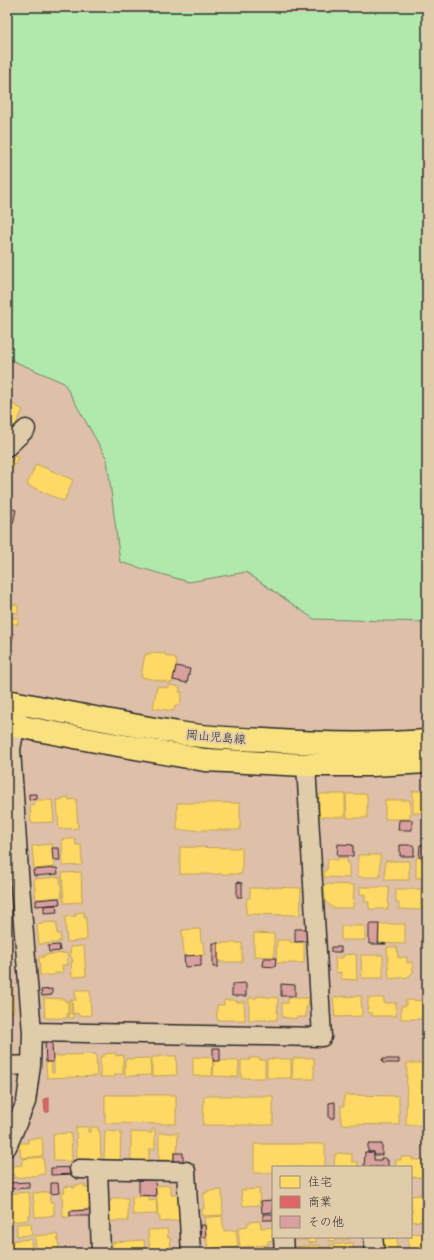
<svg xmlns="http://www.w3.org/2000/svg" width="434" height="1260" viewBox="0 0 434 1260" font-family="'Playpen Sans','Klee One',sans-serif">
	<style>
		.green { fill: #b1e8ab; stroke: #6e8a6b }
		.homes { fill: #ffd966; stroke: #bfa554 }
		.shops { fill: #e06666; stroke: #aa5454 }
		.building { fill: #daa09f; stroke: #2b2b2b }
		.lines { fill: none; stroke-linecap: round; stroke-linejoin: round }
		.minor-casing { stroke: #2b2b2b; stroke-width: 21 }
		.major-casing { stroke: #2b2b2b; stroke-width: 25 }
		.minor { stroke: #e0ccab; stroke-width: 18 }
		.major { stroke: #fae180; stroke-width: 22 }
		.labels { text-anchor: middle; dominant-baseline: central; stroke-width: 4; stroke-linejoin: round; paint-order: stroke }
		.street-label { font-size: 12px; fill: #2b2b2b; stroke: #e0ccab }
	</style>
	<rect width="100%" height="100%" fill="#debfa7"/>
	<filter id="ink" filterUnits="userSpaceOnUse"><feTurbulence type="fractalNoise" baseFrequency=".025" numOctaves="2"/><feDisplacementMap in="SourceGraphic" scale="8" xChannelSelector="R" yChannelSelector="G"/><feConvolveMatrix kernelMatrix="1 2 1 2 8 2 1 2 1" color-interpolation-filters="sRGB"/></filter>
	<g filter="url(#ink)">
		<path class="green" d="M7,7H427V622L314,619L246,572L189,582L120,562L107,459L64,383L7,358Z"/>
		<path class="homes" d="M7,401L23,410L15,426L11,423L7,431Z
			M15,455L18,457L8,477H7V462L10,464Z
			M36,464L73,480L64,501L27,485Z
			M7,604L18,605V613L7,612Z
			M10,618H18V624H7V620H10Z
			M148,653L166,654V656L176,658L175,660L177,661L172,683L141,677L145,654L148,655Z
			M169,685L180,687L179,692H182L180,705H175L174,711L153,708L157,686L169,688Z
			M413,791H427V813H413Z
			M319,794H345V817H319Z
			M346,794H367V818H347Z
			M69,797V800L76,799L78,828L59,829L57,800H62V798Z
			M35,800H52L54,822L31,823L30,805H35Z
			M385,800H410V819H385Z
			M177,803H240V830H177Z
			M62,839H75L76,845H81L82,865L63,866Z
			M52,844L54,867L34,869L32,846Z
			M180,847L242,848V874H180Z
			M358,855H380V877H358Z
			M338,858H347V863H349V878L324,877V870H327L328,859L338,860Z
			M416,858H427V878H416Z
			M385,861H409V880H385Z
			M81,872L82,902L64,903L62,873Z
			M60,877L62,897L36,899L34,879Z
			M324,884L354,885L353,908H333L325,901Z
			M268,887L301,888L300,915L246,914L247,898H250V888H268Z
			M360,887H389L388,909H369V902H365V894H360Z
			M396,889H421V910L399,909V903H396Z
			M84,912V918L86,917L87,940L67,942L65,917L76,916V913Z
			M54,922V923H57V934H60L61,941H58V943L39,944L37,925L43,924V923Z
			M379,924H405V944L379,943Z
			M341,926H365V940H341Z
			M200,929L201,942H203L204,955L184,956L182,930Z
			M254,933L274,934V957L254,956Z
			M277,940H290V942L304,943V963H276Z
			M218,943H242V962H219Z
			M84,946L86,976L72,977L71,962H73L72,958H71L70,947Z
			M387,947H397L398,958L407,957V963L412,962L413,972L408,977L389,979Z
			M67,953L68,965H62L63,973H55V975H40L39,957H44V955Z
			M356,954L357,980L341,979V972L336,973L335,958H343V955Z
			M361,955H383V978H362Z
			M423,969H427V985L424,986Z
			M7,984H12L14,1012H7Z
			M75,990H88L89,991H90L91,1015L78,1016V1013L73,1014L72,1000H76Z
			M257,996L278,998L277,1020H249V998H257Z
			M361,996L362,1016L335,1017L333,998L335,997Z
			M44,998L65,999V1002L68,1001V1014H67V1018H45Z
			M288,998H309L308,1007H306V1017H296V1019L282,1017V1003H288Z
			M368,998H384V1003H396V1016H372V1013H368Z
			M69,1000H71V1014H73V1018H69Z
			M224,1000H235L236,1002H244L245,1020H217V1005H224Z
			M406,1000L426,1001V1019H401V1006H406Z
			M12,1038L13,1056H7V1039Z
			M116,1053V1056L123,1055V1074H115V1077H100V1057L104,1056V1054Z
			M96,1054L97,1076L47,1078L46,1063L51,1062L52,1073H54V1056H64V1055Z
			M159,1056H176L177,1075L152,1076V1057H159Z
			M193,1057L213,1058L212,1076H193Z
			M150,1058L151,1075L125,1076V1059Z
			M250,1058H260V1060H265V1078H241V1060H250Z
			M293,1058H314V1079H292Z
			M267,1059H291V1078H267Z
			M214,1060L239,1061L238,1077L213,1076Z
			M407,1063H427V1125H406Z
			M105,1095H176V1124L105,1123Z
			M344,1095L399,1096V1125L341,1124V1106H344Z
			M204,1096H273V1125H203Z
			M76,1127H88V1132H91V1127H98V1131H100L101,1162H86V1159H77Z
			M152,1129H155V1149H149V1161L131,1160V1132L152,1133Z
			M105,1131L121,1132L120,1160L104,1159Z
			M71,1133L72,1161H54L53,1134Z
			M159,1133H178L177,1153H174L173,1160H159Z
			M42,1138L43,1156L21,1158L19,1143H28V1139Z
			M254,1144H325V1167H273V1173H254Z
			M337,1153L352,1154V1162H358V1167H334L335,1154L336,1155Z
			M43,1157L45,1174H40V1175L14,1178L13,1166L22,1165V1159Z
			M401,1157H412V1160H422V1177H411V1167H396V1160H401Z
			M424,1157H427V1177H424Z
			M75,1185H85V1188H89L90,1209L69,1211L70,1217H63L62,1192H65L64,1187L72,1186V1188H75Z
			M171,1185V1195H181L183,1220L160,1222V1217H158L156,1186Z
			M259,1189L260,1205L243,1206L241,1190Z
			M222,1190L223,1215L202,1216V1209H204V1193H207V1191Z
			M29,1192L31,1215H28V1220L7,1222V1194Z
			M49,1192L50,1202H54V1215H51V1216L35,1217L33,1193Z
			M420,1193H426L427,1194V1220L413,1222L411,1196L420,1195Z
			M149,1196V1201L156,1200L157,1214L133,1215L132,1197Z
			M112,1198H128V1221H107V1201H112Z
			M222,1216L224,1231L236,1230L238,1247L221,1249V1247L208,1249L204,1218Z
			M260,1221L261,1228L273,1227L274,1240L268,1241V1245L240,1247L238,1229H241V1227L248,1226V1222Z
			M31,1223L32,1235L17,1236V1224Z
			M167,1229L168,1238H170L171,1250H170V1253H150L148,1230Z
			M427,1233V1253H409L408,1237H411V1234Z
			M57,1234L59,1248L57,1249V1253H36L35,1236Z
			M294,1237H316V1242L308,1243V1240H294Z
			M329,1237H350V1239L329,1241Z
			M397,1238V1247H400V1253H383L382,1239Z
			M31,1239L32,1253H7V1241Z
			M144,1240L145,1253H113L112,1243H114V1242Z
			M353,1243L354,1253H331L330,1245Z
			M320,1245V1248L328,1247V1253H294L293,1247Z
			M258,1248L259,1253H239V1249Z"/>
		<path class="shops" d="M7,632L14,634L8,656L7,655Z
			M49,1098V1112H45L44,1099Z"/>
		<path class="building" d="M9,508L16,510L13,524L7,523V510H8Z
			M176,666L190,669L187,683L173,680Z
			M29,794H37V799L29,800Z
			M399,820H412V830H398Z
			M338,844L353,845V856H337Z
			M400,845H414V856H400Z
			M420,845H427V857H419Z
			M52,848H59L60,860H53Z
			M57,868L58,874L34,876L33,870Z
			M237,882L242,883V897H237Z
			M59,898L60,904L36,906V900Z
			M56,905L57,912L44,913V906Z
			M369,924H379L378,943L386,944H369Z
			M295,929H308V941L295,942Z
			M213,943H218V967H213Z
			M59,945L60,951L49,952L48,946Z
			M331,947H341V952H331Z
			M201,955V966L185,967L184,956Z
			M264,958H276L275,967L263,966Z
			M246,983V996H232V984Z
			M281,984L295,985V996H281Z
			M52,989V995L42,996L41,990Z
			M45,1043H52L53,1062H46Z
			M213,1048H220V1061H213Z
			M382,1059H399V1063H383Z
			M335,1102V1118H329V1103Z
			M368,1144H382V1155H374V1152H368Z
			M365,1152H374V1160H381V1158H386V1160H388V1167H364Z
			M174,1153H183V1162H172L173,1160H174Z
			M75,1167V1174L51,1175V1168Z
			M139,1180H155L156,1196L139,1195Z
			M29,1182V1188L7,1189V1183Z
			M51,1183H58L59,1193L51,1194Z
			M273,1200V1212L262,1213L261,1201Z
			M90,1210V1216H70V1211Z
			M263,1214H273V1220H263Z
			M200,1225H205L206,1237H201Z
			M263,1247H275V1252L264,1253Z"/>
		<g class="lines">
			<defs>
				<path id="minor" d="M7,447L26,429
					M32,1032L322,1037L306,765
					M7,1066L31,1065
					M7,1147L26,1102L31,1065L32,1032L19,873L11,749L18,712
					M79,1169L186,1171L191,1253
					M98,1169L101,1253
					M283,1237L284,1253
					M373,1237L375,1253"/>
				<path id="major" d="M7,701C66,712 125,725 185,734C211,738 238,739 264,740C318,744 372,745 427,741
					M7,724L101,742L205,760L306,765H372L427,762"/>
			</defs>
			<use href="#minor" class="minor-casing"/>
			<use href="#major" class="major-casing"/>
			<use href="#minor" class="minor"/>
			<use href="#major" class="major"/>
		</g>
	</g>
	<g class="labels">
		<g class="street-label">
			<text transform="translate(216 736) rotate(5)">岡山児島線</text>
		</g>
	</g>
	<rect width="434" height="1260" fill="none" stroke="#e0ccab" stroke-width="24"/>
	<rect x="12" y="12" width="410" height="1236" fill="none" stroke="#2b2b2b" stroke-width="1.5" filter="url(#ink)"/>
	<rect x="272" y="1166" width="140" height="72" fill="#e0ccab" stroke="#988c78"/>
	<rect x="280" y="1176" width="20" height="12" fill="#ffd966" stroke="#988c78"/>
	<text x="308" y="1186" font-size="12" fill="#2b2b2b">住宅</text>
	<rect x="280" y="1196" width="20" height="12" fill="#e06666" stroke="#988c78"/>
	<text x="308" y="1206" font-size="12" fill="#2b2b2b">商業</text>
	<rect x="280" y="1216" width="20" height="12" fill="#daa09f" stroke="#988c78"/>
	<text x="308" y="1226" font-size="12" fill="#2b2b2b">その他</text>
</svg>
